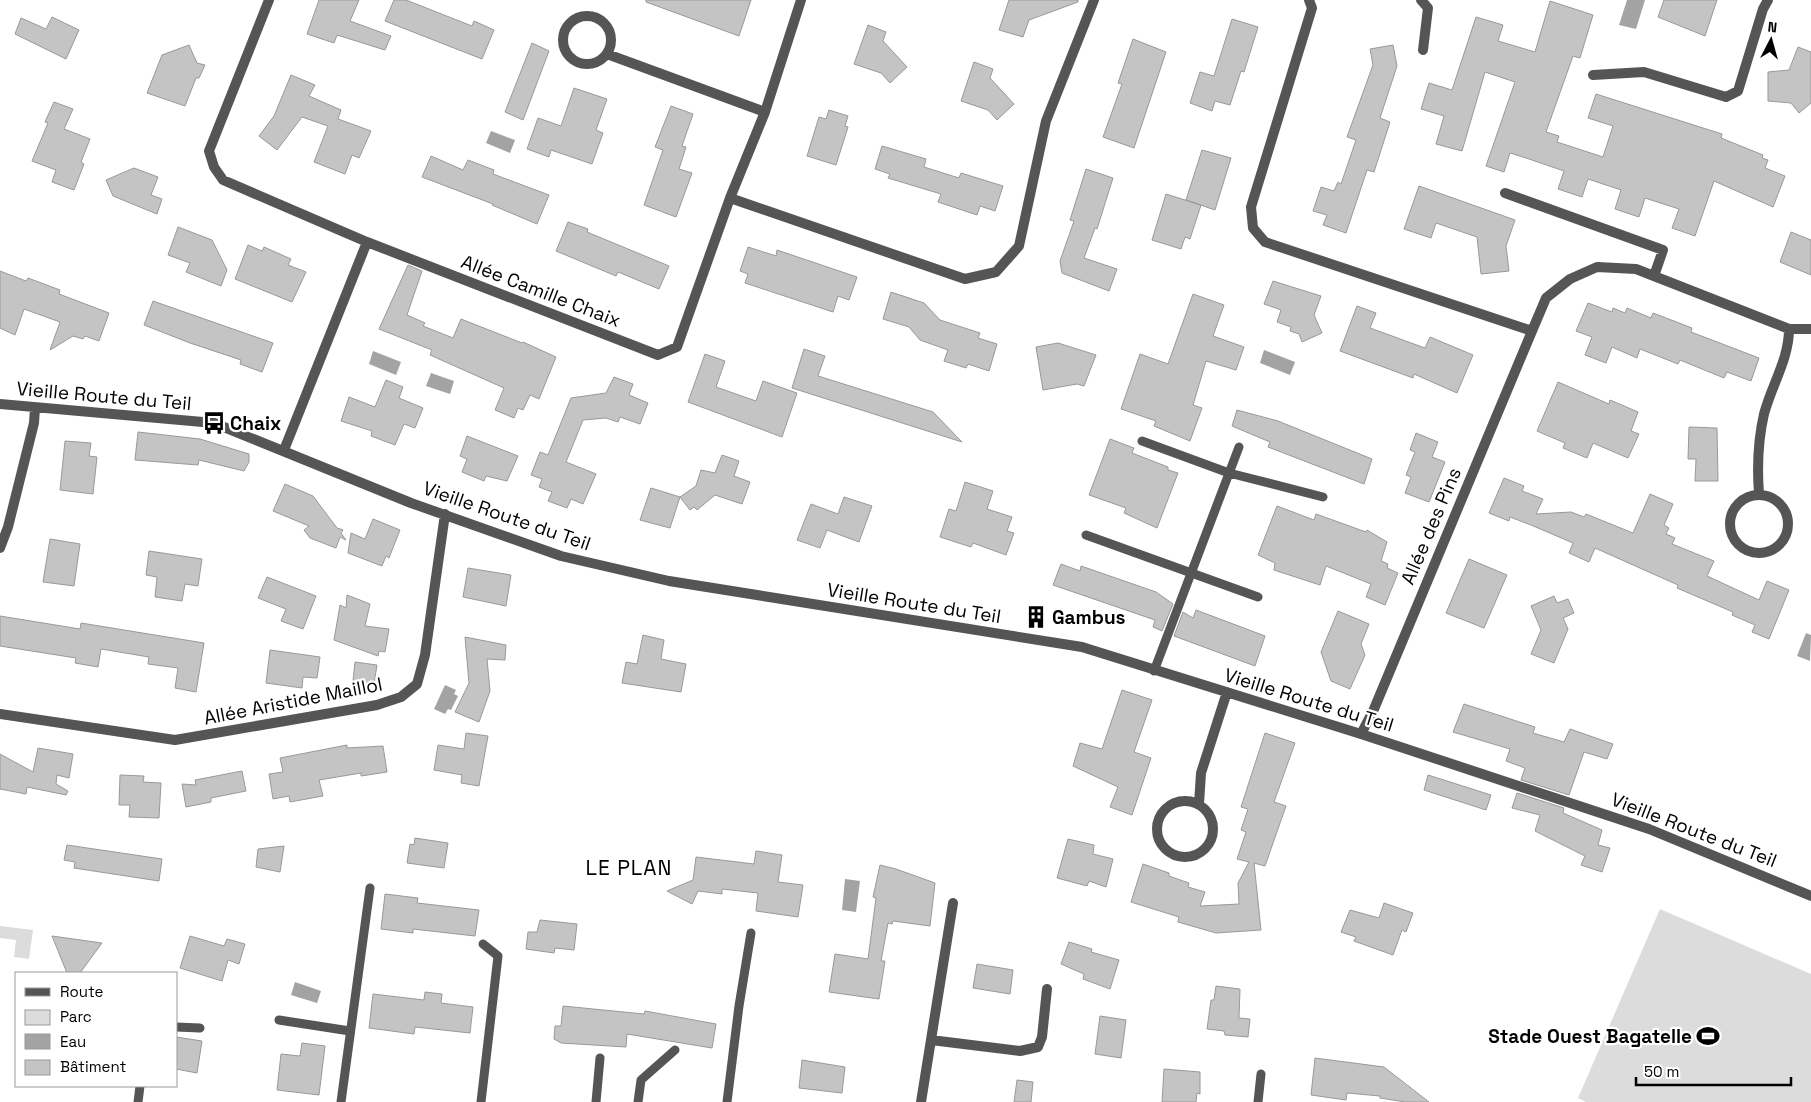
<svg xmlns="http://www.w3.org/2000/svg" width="1811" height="1102" viewBox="0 0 1811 1102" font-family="'Space Grotesk',sans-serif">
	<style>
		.green { fill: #dcdcdc }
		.water { fill: #a3a3a3 }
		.building { fill: #c4c4c4; stroke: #999 }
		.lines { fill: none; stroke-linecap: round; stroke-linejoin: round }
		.lane { stroke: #555; stroke-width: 9 }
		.street { stroke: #555; stroke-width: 10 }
		.labels { text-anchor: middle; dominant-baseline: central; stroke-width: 4.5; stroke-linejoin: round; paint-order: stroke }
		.street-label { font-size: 19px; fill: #000; stroke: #fff }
		.poi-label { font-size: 19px; font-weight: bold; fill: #000; stroke: #fff; text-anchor: start }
		.quarter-label { font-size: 21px; letter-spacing: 1px; fill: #000; stroke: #fff }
	</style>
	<rect width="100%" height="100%" fill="#fff"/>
	<path class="green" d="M1660,909L1811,974V1102H1586L1578,1098Z
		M0,926L33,930L29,959L14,957L16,940L0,938Z"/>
	<path class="water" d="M1627,0H1645L1636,29L1619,25Z
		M491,131L515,140L510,153L486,143Z
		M1264,350L1295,362L1290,375L1260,363Z
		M373,351L401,362L396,375L369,364Z
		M431,373L454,381L450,394L426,386Z
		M1806,633L1811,635L1810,661L1797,656Z
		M445,685L456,690L454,694L458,696L451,710L448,709L445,714L434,709Z
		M845,879L860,881L856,912L842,910Z
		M295,982L321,991L317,1003L291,995Z"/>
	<path class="building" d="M319,0H359L350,21L391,36L385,50L337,35L334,43L307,34Z
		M394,0H406L472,26L474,21L494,30L482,59L385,21Z
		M646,0H751L739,36L646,2Z
		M1009,0H1078V2L1029,20L1023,37L999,30Z
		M1664,0H1717L1705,36L1658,17Z
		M1550,1L1593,15L1580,58L1573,56L1546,132L1559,136L1557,142L1603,157L1613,126L1588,118L1596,94L1722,134L1721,138L1763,155L1762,158L1768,160L1765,168L1785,176L1773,207L1714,181L1695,236L1672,228L1679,209L1645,198L1639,217L1615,209L1621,190L1588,179L1582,197L1558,189L1564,171L1526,158L1510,153L1504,172L1486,166L1515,82L1485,72L1462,151L1436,144L1444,116L1421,109L1429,83L1452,90L1476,17L1503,25L1498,41L1535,52Z
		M52,17L79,30L66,59L15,34L21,18L46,29Z
		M1232,19L1258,27L1244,72L1241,71L1230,105L1215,101L1212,111L1190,103L1200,72L1214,76Z
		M868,25L886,32L883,41L907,67L890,83L881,73L854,64Z
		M1133,39L1166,52L1134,148L1103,137L1122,84L1118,83Z
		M532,43L549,51L523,120L505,112Z
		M189,45L197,63L205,65L199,78H196L185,106L147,93L162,55Z
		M1393,45L1397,66L1380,118L1390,122L1374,172L1367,170L1346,233L1323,225L1327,215L1313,211L1321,187L1334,191L1338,182L1341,184L1356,140L1347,137L1373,65L1370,49Z
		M1798,47L1811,52V103L1799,113L1791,103L1768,101V72L1789,70Z
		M974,62L993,69L990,78L1014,104L997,120L988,110L961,101Z
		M291,75L315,85L309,96L341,110L338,119L371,131L359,158L352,155L345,174L314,162L328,126L302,117L277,150L259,136L274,116Z
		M574,88L607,99L596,130L603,133L592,164L551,150L549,157L527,149L538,118L561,126Z
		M54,102L73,109L64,129L90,139L81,162L84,164L74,190L52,182L56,170L32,161L48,123L45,122Z
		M671,106L693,114L682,146L686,147L679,169L692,173L676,217L644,205L663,150L655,147Z
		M829,110L848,116L845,126L848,127L836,165L807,156L819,117L826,119Z
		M882,146L926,159L924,167L959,178L961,173L1003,186L995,211L980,206L977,215L938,202L941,194L888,178L890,174L875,169Z
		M1202,150L1231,158L1215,210L1186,200Z
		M431,156L463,170L468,160L494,170L493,174L549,195L537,224L492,205L493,204L422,177Z
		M134,168L158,177L151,195L162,199L157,214L113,196L106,180Z
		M1086,169L1113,178L1097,229L1095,228L1084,258L1117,269L1109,291L1062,273L1060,261L1074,221L1070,220Z
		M1419,186L1515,220L1506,246L1509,271L1481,274L1477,237L1436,223L1431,238L1404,229Z
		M1166,194L1201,205L1190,239L1185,237L1181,249L1152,240Z
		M568,222L588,229L587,232L669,266L659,289L618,272L616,276L556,251Z
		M178,227L212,240L227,270L221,286L186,272L190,263L168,255Z
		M1791,232L1811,240V275L1780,262Z
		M248,245L262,251L264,247L291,259L288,265L306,272L292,302L235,279Z
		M748,247L776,256L777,250L857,277L849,300L838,296L833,312L745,283L748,274L740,271Z
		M408,265L422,271L407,315L425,323L423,326L453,338L461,319L522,343L523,342L556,357L539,399L530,395L523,410L518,408L514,418L495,410L504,388L430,355L432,350L379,329Z
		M0,271L26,281L28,278L60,290L59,294L109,313L99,341L85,336L83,339L73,336L50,350L60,322L24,309L15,335L0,328Z
		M1273,281L1321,296L1314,315L1322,333L1302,342L1299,334L1290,331L1291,327L1277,322L1281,310L1264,304Z
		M891,292L924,303L940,320L980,333L978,338L997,344L989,371L968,364L966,368L944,361L948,350L920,340L909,327L883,319Z
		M1193,294L1224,305L1213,336L1244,347L1236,370L1206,361L1193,405L1202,408L1190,441L1154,426L1156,421L1121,409L1140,354L1168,364Z
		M153,301L273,343L262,372L240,364L241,360L190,343L144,325Z
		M1588,303L1612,312L1613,308L1625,313L1627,308L1651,318L1653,313L1692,328L1691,332L1759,358L1751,381L1727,372L1724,378L1680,360L1678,364L1640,349L1637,358L1612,347L1606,363L1585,355L1592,337L1576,331Z
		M1357,306L1376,313L1370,328L1425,348L1430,337L1473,355L1457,393L1414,374L1413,378L1340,351Z
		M1058,343L1096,355L1084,386L1077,384L1043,390L1036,347Z
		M804,349L825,356L818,376L933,412L962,442L792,388Z
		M705,354L725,361L716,387L756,401L763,381L797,393L782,437L688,402Z
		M614,377L633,384L629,395L648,403L640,424L620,417L618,422L606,418L583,420L566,462L596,474L583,504L571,499L567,508L548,501L552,492L539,487L542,479L531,475L540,452L548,455L571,398L606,393Z
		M386,380L403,387L399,398L423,408L415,428L404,424L395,445L371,436L372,431L341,421L349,397L375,407Z
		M1558,382L1609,404L1610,400L1638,412L1631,431L1639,434L1628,458L1593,443L1587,458L1563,448L1565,443L1537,431Z
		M1237,410L1278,421L1372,459L1364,484L1268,447L1270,442L1232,426Z
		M1689,427L1717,428L1718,481H1695L1696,459H1688Z
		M138,432L200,439L249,454V462L244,471L199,460L198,465L135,460Z
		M1416,433L1438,442L1432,457L1445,462L1429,502L1405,493L1411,477L1406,475L1415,452L1410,450Z
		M467,436L518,456L507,481L486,476L484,481L462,472L467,459L460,456Z
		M1110,439L1134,448L1132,453L1168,467V470L1178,473L1157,528L1124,513L1126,508L1089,495Z
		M65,441L91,443L89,456L97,457L93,494L60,490Z
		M722,455L739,461L734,476L750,482L742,504L715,495L697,510L694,507L690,510L680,497L696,486L701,470L715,473Z
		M1504,478L1524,486L1522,491L1543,499L1536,514L1571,512L1584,517L1586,514L1633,533L1650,494L1673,504L1664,525L1669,528L1666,534L1675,538L1672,544L1714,561L1707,576L1759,600L1767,581L1789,590L1769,639L1752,632L1755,625L1732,615L1733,612L1677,588L1678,585L1595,548L1589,562L1569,553L1573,543L1531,525L1510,517L1509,521L1489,513Z
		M965,482L993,491L987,509L1012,517L1007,531L1014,533L1006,555L973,543L971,547L940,537L949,509L956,511Z
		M285,484L313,496L337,528L343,530L341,533L346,540L340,537L336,548L310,538L304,530L309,526L273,511Z
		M651,488L680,497L670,528L640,520Z
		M844,497L872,506L859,542L827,530L820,548L797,540L811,504L838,514Z
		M1277,506L1314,520L1316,514L1366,532L1367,530L1387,542L1381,561L1388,564L1387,568L1398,573L1385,605L1366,597L1371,584L1326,566L1320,585L1274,570L1275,563L1258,555Z
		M373,519L400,530L389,558L386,556L382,566L348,553L351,533L365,539Z
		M50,539L80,544L74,586L43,582Z
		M149,551L202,559L198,586L185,584L182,601L155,597L157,577L146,575Z
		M1469,559L1507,575L1484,628L1446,613Z
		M1061,564L1080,571L1081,566L1156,592L1173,604L1162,631L1153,627L1155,620L1053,585Z
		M468,568L511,575L506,606L463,597Z
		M267,577L316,596L303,629L281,621L286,609L258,598Z
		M347,595L370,604L365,626L389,629L385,652L379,651L378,656L334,640L340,605L346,608Z
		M1554,596L1557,603L1568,599L1574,613L1563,618L1568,629L1554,663L1531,654L1541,630L1531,606Z
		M1196,610L1265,636L1255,666L1174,636L1183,612L1193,618Z
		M1338,611L1369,624L1361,644L1365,655L1350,689L1331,681L1321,652Z
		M0,616L80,629L81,623L204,643L196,692L175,688L178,668L148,664L149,657L101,649L98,667L75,663L76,658L0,646Z
		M643,635L664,640L661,659L686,664L681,692L622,683L626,662L637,664Z
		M465,637L506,645L505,660L487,659L490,691L479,722L455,712L469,683Z
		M270,650L320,657L317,678L303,677L302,688L266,683Z
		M355,662L377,665L374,684L353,681Z
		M1122,690L1152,700L1134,752L1151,758L1132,815L1110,807L1118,787L1073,766L1080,743L1102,749Z
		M1464,704L1535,727L1533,733L1564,742L1570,729L1613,744L1607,759L1584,752L1569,795L1521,780L1525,768L1506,761L1510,749L1453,732Z
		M466,733L488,736L479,786L461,783L462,775L434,770L438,745L464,749Z
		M1265,733L1295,743L1274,802L1286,806L1265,866L1254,863L1261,930L1216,933L1178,922L1179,917L1131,902L1143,864L1169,873V876L1189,883L1188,887L1205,892L1200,906L1239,904L1238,883L1249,862L1237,859L1246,832L1241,830L1248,809L1241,807Z
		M347,745V748L383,746L387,772L361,776V773L319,780L323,796L290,802L289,796L273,799L269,774L283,772L280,758Z
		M38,748L73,754L69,778L57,775L56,784L68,791L66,795L27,787L26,794L0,789V754L33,772Z
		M242,771L246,791L211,798V802L186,807L182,784L196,785L195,780Z
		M120,775L144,776L143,782L161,783L159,818L129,817L130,805H119Z
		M1428,775L1491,795L1486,810L1424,790Z
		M1517,793L1564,808L1563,813L1602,830L1598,845L1610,848L1602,872L1581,865L1585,856L1535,831L1540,815L1512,808Z
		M415,838L448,843L444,868L407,863L410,844L414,845Z
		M1068,839L1094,845L1093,854L1113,859L1106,887L1089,881L1087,886L1057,878Z
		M67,845L162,859L159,881L74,868L75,862L64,860Z
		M284,846L280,872L256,867L258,849Z
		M756,851L782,855L778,882L803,885L798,917L756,911L758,893L722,889V894L698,891L692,904L667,891L693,880L696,857L754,864Z
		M880,865L896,869L935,883L930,926L893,921L892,924L888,923L881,961H885L879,999L829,992L835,954L868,959L876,898L873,897Z
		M385,894L418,898L417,903L479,910L475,936L413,929V933L381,929Z
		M1384,903L1413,913L1406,932L1402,930L1393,955L1354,941L1356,937L1341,932L1350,910L1379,918Z
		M540,920L577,924L574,950L555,948L554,953L526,949L528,932H537Z
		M52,936L102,943L80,973H67Z
		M190,936L224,946L227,939L245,944L239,964L228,960L222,981L180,968Z
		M1069,942L1092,949L1091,952L1119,960L1110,989L1083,979L1084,974L1061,964Z
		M977,964L1013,970L1010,994L973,988Z
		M1216,986L1240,989L1239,1018L1250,1019L1248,1037L1225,1035L1224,1031L1207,1029L1211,1000H1214Z
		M425,992L442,994L441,1003L473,1007L470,1033L415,1027L414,1034L369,1028L373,994L424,1000Z
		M563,1006L644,1014L645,1011L716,1024L712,1048L627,1034L626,1047L561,1043L554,1039L555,1026H561Z
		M1100,1016L1126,1020L1121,1058L1095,1054Z
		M176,1037L202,1041L197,1073L176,1069Z
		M302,1043L325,1046L319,1095L277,1090L281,1054L300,1056Z
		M1315,1058L1384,1067L1429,1102H1405L1380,1098V1096L1347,1093L1346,1100L1311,1095Z
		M802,1060L845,1067L842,1093L799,1088Z
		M1164,1069L1200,1072V1094L1197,1093L1196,1102H1162Z
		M1017,1080L1033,1082L1031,1102H1014Z"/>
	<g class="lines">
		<path class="lane" d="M1142,441L1229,473L1323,497
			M1086,535L1258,597
			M1154,671L1239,447
			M279,1020L350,1031
			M176,1027L200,1028
			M138,1102L140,1086
			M341,1102L370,888
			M481,1102L498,956L483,944
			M596,1102L600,1058
			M638,1102L641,1080L675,1050
			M727,1102L739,1006L751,933
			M1258,1102L1261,1074"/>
		<path class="street" d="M269,0L209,151L214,167L223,180L367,242L658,355L677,347L730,198L765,112L801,0
			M1309,0L1312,8L1251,207L1253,228L1265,242L1532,331L1546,298L1570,279L1597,267L1636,269L1789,329H1811
			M1421,0L1428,8L1423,50
			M563 40a24 24 0 1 1 48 0a24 24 0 1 1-48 0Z
			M607,54L765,112
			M1593,75L1644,72L1726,97L1738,91L1763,9L1768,0
			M1505,193L1663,250L1654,276
			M730,198L965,279L996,272L1019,246L1046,121L1094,0
			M0,404L214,423L411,503L561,556L669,581L1082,647L1361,734L1649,829L1811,896
			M284,450L367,242
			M1759,494C1757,467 1758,440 1764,414C1772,384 1789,359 1789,329
			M1730 524a29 29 0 1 1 58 0a29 29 0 1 1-58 0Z
			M0,548L8,527L34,423L35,408
			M0,714L175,740L377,705L401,697L417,684L425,655L445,514
			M1361,734L1374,709L1532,331
			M1157 829a28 28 0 1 1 56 0a28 28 0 1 1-56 0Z
			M1199,804L1201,773L1227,692
			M931,1040L1020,1051L1038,1047L1042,1037L1047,989
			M921,1102L953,903"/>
	</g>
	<defs>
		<symbol id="bus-bare" viewBox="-9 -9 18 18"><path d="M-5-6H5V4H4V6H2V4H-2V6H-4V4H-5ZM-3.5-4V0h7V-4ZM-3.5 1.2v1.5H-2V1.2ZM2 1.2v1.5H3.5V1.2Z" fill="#000" stroke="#fff" stroke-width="2.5" paint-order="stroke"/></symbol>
		<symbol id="building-bare" viewBox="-9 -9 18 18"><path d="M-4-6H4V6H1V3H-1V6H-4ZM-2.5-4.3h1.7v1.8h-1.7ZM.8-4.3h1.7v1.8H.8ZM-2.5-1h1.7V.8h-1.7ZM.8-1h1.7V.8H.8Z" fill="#000" stroke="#fff" stroke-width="2.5" paint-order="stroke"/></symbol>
		<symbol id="stadium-bare" viewBox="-9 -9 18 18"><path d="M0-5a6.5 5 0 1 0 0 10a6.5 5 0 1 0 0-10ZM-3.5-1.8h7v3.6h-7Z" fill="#000" stroke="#fff" stroke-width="2.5" paint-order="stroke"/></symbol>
	</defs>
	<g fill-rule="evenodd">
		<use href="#bus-bare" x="198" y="407" width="32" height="32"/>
		<use href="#building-bare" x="1020" y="601" width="32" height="32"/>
		<use href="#stadium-bare" x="1692" y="1020" width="32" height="32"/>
	</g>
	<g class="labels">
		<g class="street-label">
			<text transform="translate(541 291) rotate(21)">Allée Camille Chaix</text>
			<text transform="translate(104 396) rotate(5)">Vieille Route du Teil</text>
			<text transform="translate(507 516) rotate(19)">Vieille Route du Teil</text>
			<text transform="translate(1431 526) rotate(-67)">Allée des Pins</text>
			<text transform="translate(914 603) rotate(9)">Vieille Route du Teil</text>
			<text transform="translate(1309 700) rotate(17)">Vieille Route du Teil</text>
			<text transform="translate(293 701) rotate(-11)">Allée Aristide Maillol</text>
			<text transform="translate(1694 830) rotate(21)">Vieille Route du Teil</text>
		</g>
		<g class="poi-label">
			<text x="230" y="423">Chaix</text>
			<text x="1052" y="617">Gambus</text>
			<text x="1692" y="1036" text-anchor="end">Stade Ouest Bagatelle</text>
		</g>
		<g class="quarter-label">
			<text x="629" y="867">LE PLAN</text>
		</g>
	</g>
	<rect x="15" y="972" width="162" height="115" fill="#ffffff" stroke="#999999"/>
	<rect x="25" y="988" width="25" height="8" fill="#555555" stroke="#999999"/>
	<text x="60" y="997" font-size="15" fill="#000000">Route</text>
	<rect x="25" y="1010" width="25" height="15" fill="#dcdcdc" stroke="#999999"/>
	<text x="60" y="1022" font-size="15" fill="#000000">Parc</text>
	<rect x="25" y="1034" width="25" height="15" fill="#a3a3a3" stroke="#999999"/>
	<text x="60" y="1047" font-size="15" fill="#000000">Eau</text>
	<rect x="25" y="1060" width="25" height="15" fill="#c4c4c4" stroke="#999999"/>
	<text x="60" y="1072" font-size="15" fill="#000000">Bâtiment</text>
	<g transform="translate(1771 40) rotate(6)" stroke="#ffffff" stroke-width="4" paint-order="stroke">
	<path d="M0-4L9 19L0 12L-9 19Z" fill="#000000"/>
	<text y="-8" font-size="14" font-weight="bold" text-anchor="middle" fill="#000000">N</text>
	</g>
	<path d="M1636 1077v8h155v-8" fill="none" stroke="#000000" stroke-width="2.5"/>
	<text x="1644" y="1077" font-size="15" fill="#000000" stroke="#ffffff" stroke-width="4" paint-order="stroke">50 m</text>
</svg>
